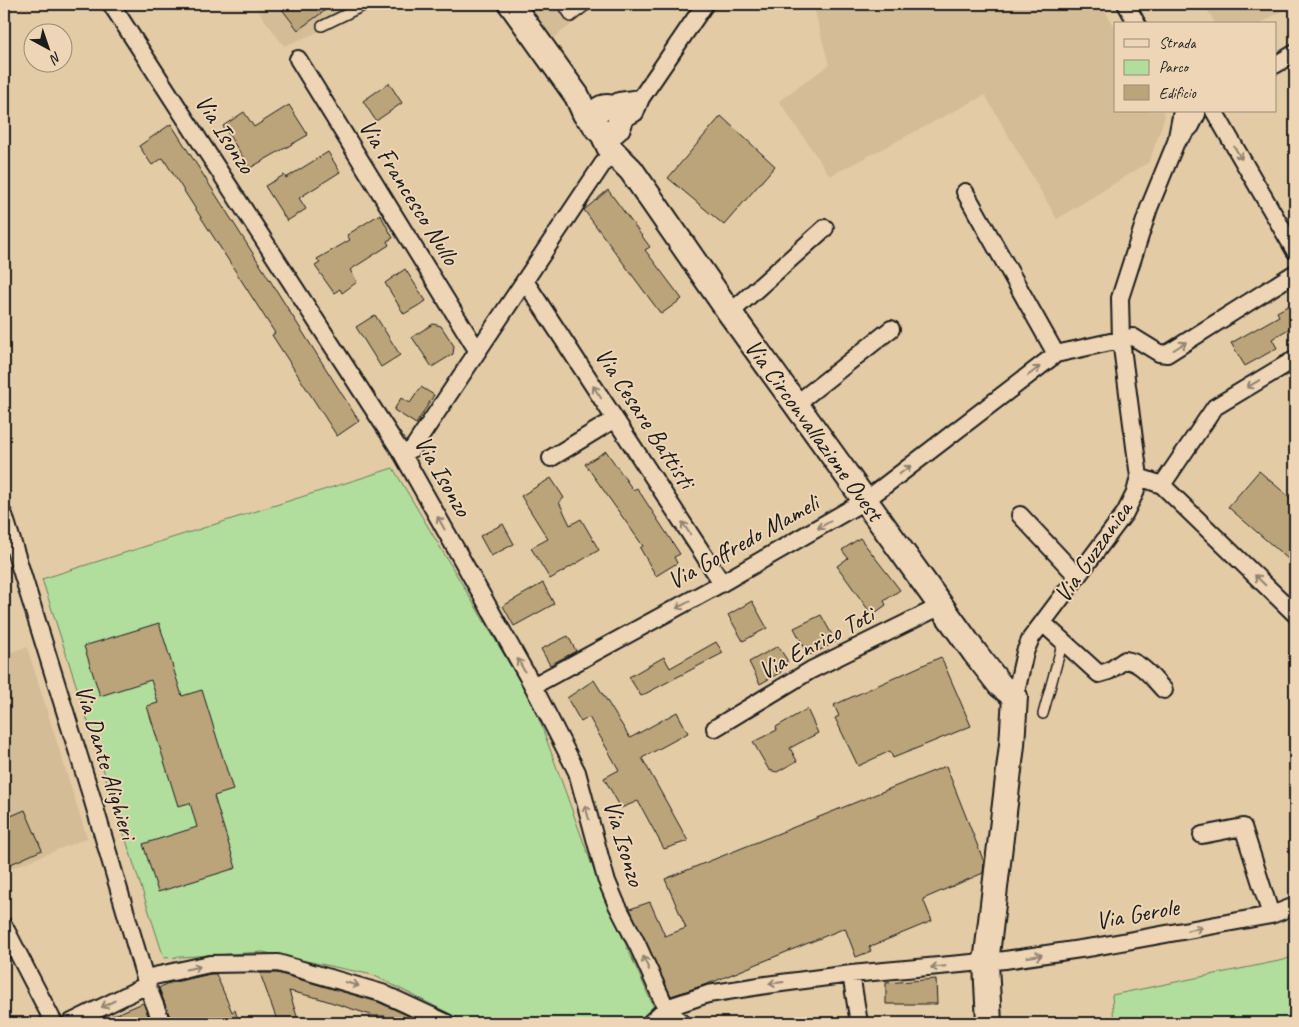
<svg xmlns="http://www.w3.org/2000/svg" width="1299" height="1027" viewBox="0 0 1299 1027" font-family="Caveat,sans-serif">
	<style>
		.built { fill: #d3bc96 }
		.green { fill: #b1de9c; stroke: #667d5c }
		.building { fill: #bba47a; stroke: #1c1c1c }
		.lines { fill: none; stroke-linecap: round; stroke-linejoin: round }
		.lane-casing { stroke: #1c1c1c; stroke-width: 12 }
		.street-casing { stroke: #1c1c1c; stroke-width: 20 }
		.secondary-casing { stroke: #1c1c1c; stroke-width: 28 }
		.lane { stroke: #edd5b5; stroke-width: 9 }
		.street { stroke: #edd5b5; stroke-width: 16 }
		.secondary { stroke: #edd5b5; stroke-width: 24 }
		.oneway { stroke: #8f8270 }
		.labels { text-anchor: middle; dominant-baseline: central; stroke-width: 4; stroke-linejoin: round; paint-order: stroke }
		.street-label { font-size: 25px; fill: #1c1c1c; stroke: #edd5b5 }
	</style>
	<rect width="100%" height="100%" fill="#e3cba6"/>
	<filter id="ink" filterUnits="userSpaceOnUse"><feTurbulence type="fractalNoise" baseFrequency=".02" numOctaves="2"/><feDisplacementMap in="SourceGraphic" scale="10" xChannelSelector="R" yChannelSelector="G"/><feConvolveMatrix kernelMatrix="1 2 1 2 8 2 1 2 1" color-interpolation-filters="sRGB"/></filter>
	<g filter="url(#ink)">
		<path class="built" d="M253,4H387L284,46Z
			M519,4H598L547,43Z
			M813,4H1101L1115,29V111H1163L1165,116L1149,162L1057,219L985,95L830,176L779,101L829,65Z
			M1204,4H1293L1260,24H1216Z
			M27,647L87,838L4,871V654Z"/>
		<path class="green" d="M393,468L534,705L598,882L655,1010L639,1023H468L373,975L263,952L164,958L42,579Z
			M1295,955V1023H1114L1112,995L1284,960Z"/>
		<path class="building" d="M278,4H334L298,30Z
			M389,83L402,103L376,121L363,101Z
			M289,105L308,135L250,168L223,126L244,112L254,127Z
			M721,116L775,166L724,225L668,178Z
			M171,124L359,421L337,436L272,335L275,333L163,158L152,165L139,146Z
			M328,152L340,172L299,198L306,209L287,221L265,186L284,175L286,178Z
			M608,190L650,247L645,250L682,299L661,314L584,210Z
			M380,214L393,238L387,241L389,245L350,270L357,282L342,293L340,289L334,293L315,266L320,263L317,259L350,240L347,235Z
			M405,269L426,301L404,314L385,283Z
			M1295,302V325L1272,339L1277,348L1245,366L1231,343L1279,316L1277,312Z
			M375,315L400,355L381,367L356,327Z
			M433,324L441,326L454,346L453,354L432,367L412,337Z
			M421,387L434,395L416,424L394,410L401,398L410,403Z
			M606,451L633,490L637,488L680,554L674,557L677,563L656,576L640,548L643,546L585,464Z
			M1259,471L1295,502V565L1228,507Z
			M551,478L564,498L559,502L570,525L581,519L599,550L550,579L531,548L548,539L521,496Z
			M503,524L514,544L491,556L480,536Z
			M860,538L900,590L884,601L886,605L872,615L837,566L848,558L842,550Z
			M543,583L554,604L514,626L503,606Z
			M752,601L767,628L743,641L728,615Z
			M821,615L836,642L812,654H808L794,628Z
			M159,623L182,696L202,690L233,790L214,796L236,868L158,892L143,844L197,827L190,803L178,806L147,706L158,703L151,680L100,696L84,646Z
			M568,636L576,651L550,665L541,649Z
			M716,642L723,653L641,696L629,677L664,657L670,668Z
			M778,646L787,660V664L780,669L781,672L760,684L749,662Z
			M941,657L971,726L893,758L890,751L858,766L835,718L839,716L834,705Z
			M594,680L630,738L677,712L688,733L642,758L688,841L664,849L638,801L621,808L604,778L619,770L589,717L581,722L567,698Z
			M807,709L818,733L790,748L797,761L777,772L769,770L753,742L777,730L776,727Z
			M946,766L984,862L983,873L923,899L932,921L869,947L871,951L856,957L845,928L713,982L671,996L630,909L650,902L665,936L686,928L665,879Z
			M25,810L42,850L4,867V819Z
			M260,973H277L378,1002L411,1017L412,1023H387L385,1016H374L318,998L289,991L299,1023H278Z
			M211,974H216L232,1012L235,1010L239,1023H172L159,988L166,984Z
			M936,979L937,1004H886V983Z
			M143,1003L151,1023H95Z"/>
		<g class="lines">
			<defs>
				<path id="lane" d="M562,4L571,17L588,4
					M322,26L367,4
					M1043,714L1063,641"/>
				<path id="street" d="M111,4L403,455L533,686L577,772L606,879L616,903L638,946L666,1008L682,1023
					M1126,4L1137,24
					M298,59L477,350
					M1275,65L1295,53
					M611,107L619,101L641,98
					M1214,111L1295,251
					M620,121L635,113L641,98L705,4
					M1176,142L1191,126L1197,114
					M965,192L1056,354
					M525,281L722,583
					M730,313L825,228
					M796,404L891,329
					M403,455L413,448L612,150
					M551,458L615,419
					M1139,477L1162,485L1295,614
					M1162,485L1215,407L1295,359
					M4,515L92,798L147,985L162,1023
					M1020,515L1077,576
					M1043,623L1099,674L1109,671L1125,660C1142,662 1153,679 1164,690
					M533,686L722,583L866,500L1056,354L1133,337L1159,353L1167,354L1295,273
					M1015,697L1025,652L1031,638L1125,513L1135,493L1139,477L1121,340L1120,298L1149,208L1176,142L1182,111
					M715,728L811,670L941,606
					M1202,835L1243,827L1271,915
					M4,926L54,1023
					M851,974L859,1023
					M145,978L210,964L278,963L382,993L447,1023
					M70,1023L147,985
					M650,1023L666,1008L708,994L766,985L851,974L1005,960L1094,947L1271,915L1295,906"/>
				<path id="secondary" d="M511,4L577,96L585,114L595,123
					M594 120a13 13 0 1 1 26 0a13 13 0 1 1-26 0Z
					M602,132L610,149L631,170L730,313L975,653L1000,685L1015,697L1012,745L986,963L989,1023"/>
			</defs>
			<use href="#lane" class="lane-casing"/>
			<use href="#street" class="street-casing"/>
			<use href="#secondary" class="secondary-casing"/>
			<use href="#lane" class="lane"/>
			<use href="#street" class="street"/>
			<use href="#secondary" class="secondary"/>
		</g>
		<defs><path id="oneway-shaft" d="M-6 0H5M1.5-3L5.5 0L1.5 3" fill="none" stroke-width="1.6" stroke-linecap="round" stroke-linejoin="round" transform="scale(1.25)"/></defs>
		<g class="oneway">
			<use href="#oneway-shaft" transform="translate(1238 153) rotate(60)"/>
			<use href="#oneway-shaft" transform="translate(1180 346) rotate(-32)"/>
			<use href="#oneway-shaft" transform="translate(1034 371) rotate(-37)"/>
			<use href="#oneway-shaft" transform="translate(1253 384) rotate(149)"/>
			<use href="#oneway-shaft" transform="translate(597 392) rotate(-123)"/>
			<use href="#oneway-shaft" transform="translate(905 470) rotate(-37)"/>
			<use href="#oneway-shaft" transform="translate(441 523) rotate(-119)"/>
			<use href="#oneway-shaft" transform="translate(824 525) rotate(150)"/>
			<use href="#oneway-shaft" transform="translate(686 528) rotate(-123)"/>
			<use href="#oneway-shaft" transform="translate(1260 580) rotate(-136)"/>
			<use href="#oneway-shaft" transform="translate(683 605) rotate(152)"/>
			<use href="#oneway-shaft" transform="translate(521 665) rotate(-119)"/>
			<use href="#oneway-shaft" transform="translate(587 812) rotate(-105)"/>
			<use href="#oneway-shaft" transform="translate(1195 929) rotate(-10)"/>
			<use href="#oneway-shaft" transform="translate(1035 956) rotate(-8)"/>
			<use href="#oneway-shaft" transform="translate(646 963) rotate(-114)"/>
			<use href="#oneway-shaft" transform="translate(938 967) rotate(175)"/>
			<use href="#oneway-shaft" transform="translate(193 968) rotate(-12)"/>
			<use href="#oneway-shaft" transform="translate(776 983) rotate(173)"/>
			<use href="#oneway-shaft" transform="translate(352 984) rotate(16)"/>
			<use href="#oneway-shaft" transform="translate(108 1004) rotate(153)"/>
		</g>
	</g>
	<g class="labels">
		<g class="street-label">
			<text transform="translate(225 134) rotate(57)">Via Isonzo</text>
			<text transform="translate(409 192) rotate(58)">Via Francesco Nullo</text>
			<text transform="translate(645 418) rotate(57)">Via Cesare Battisti</text>
			<text transform="translate(814 430) rotate(54)">Via Circonvallazione Ovest</text>
			<text transform="translate(443 476) rotate(60)">Via Isonzo</text>
			<text transform="translate(743 542) rotate(-29)">Via Goffredo Mameli</text>
			<text transform="translate(1093 552) rotate(-55)">Via Guzzanica</text>
			<text transform="translate(816 643) rotate(-28)">Via Enrico Toti</text>
			<text transform="translate(106 762) rotate(73)">Via Dante Alighieri</text>
			<text transform="translate(624 843) rotate(73)">Via Isonzo</text>
			<text transform="translate(1137 914) rotate(-10)">Via Gerole</text>
		</g>
	</g>
	<rect width="1299" height="1027" fill="none" stroke="#edd5b5" stroke-width="20"/>
	<rect x="10" y="10" width="1279" height="1007" fill="none" stroke="#1c1c1c" stroke-width="2" filter="url(#ink)"/>
	<rect x="1114" y="22" width="162" height="90" fill="#edd5b5" stroke="#998b78"/>
	<rect x="1124" y="39" width="25" height="8" fill="#edd5b5" stroke="#998b78"/>
	<text x="1159" y="48" font-size="15" fill="#1c1c1c">Strada</text>
	<rect x="1124" y="60" width="25" height="15" fill="#b1de9c" stroke="#998b78"/>
	<text x="1159" y="72" font-size="15" fill="#1c1c1c">Parco</text>
	<rect x="1124" y="85" width="25" height="15" fill="#bba47a" stroke="#998b78"/>
	<text x="1159" y="98" font-size="15" fill="#1c1c1c">Edificio</text>
	<g transform="translate(48 48) rotate(140)"><circle r="24" fill="#edd5b5" stroke="#998b78"/>
	<path d="M0-4L9 19L0 12L-9 19Z" fill="#1c1c1c"/>
	<text y="-8" font-size="14" font-weight="bold" text-anchor="middle" fill="#1c1c1c">N</text>
	</g>
</svg>
